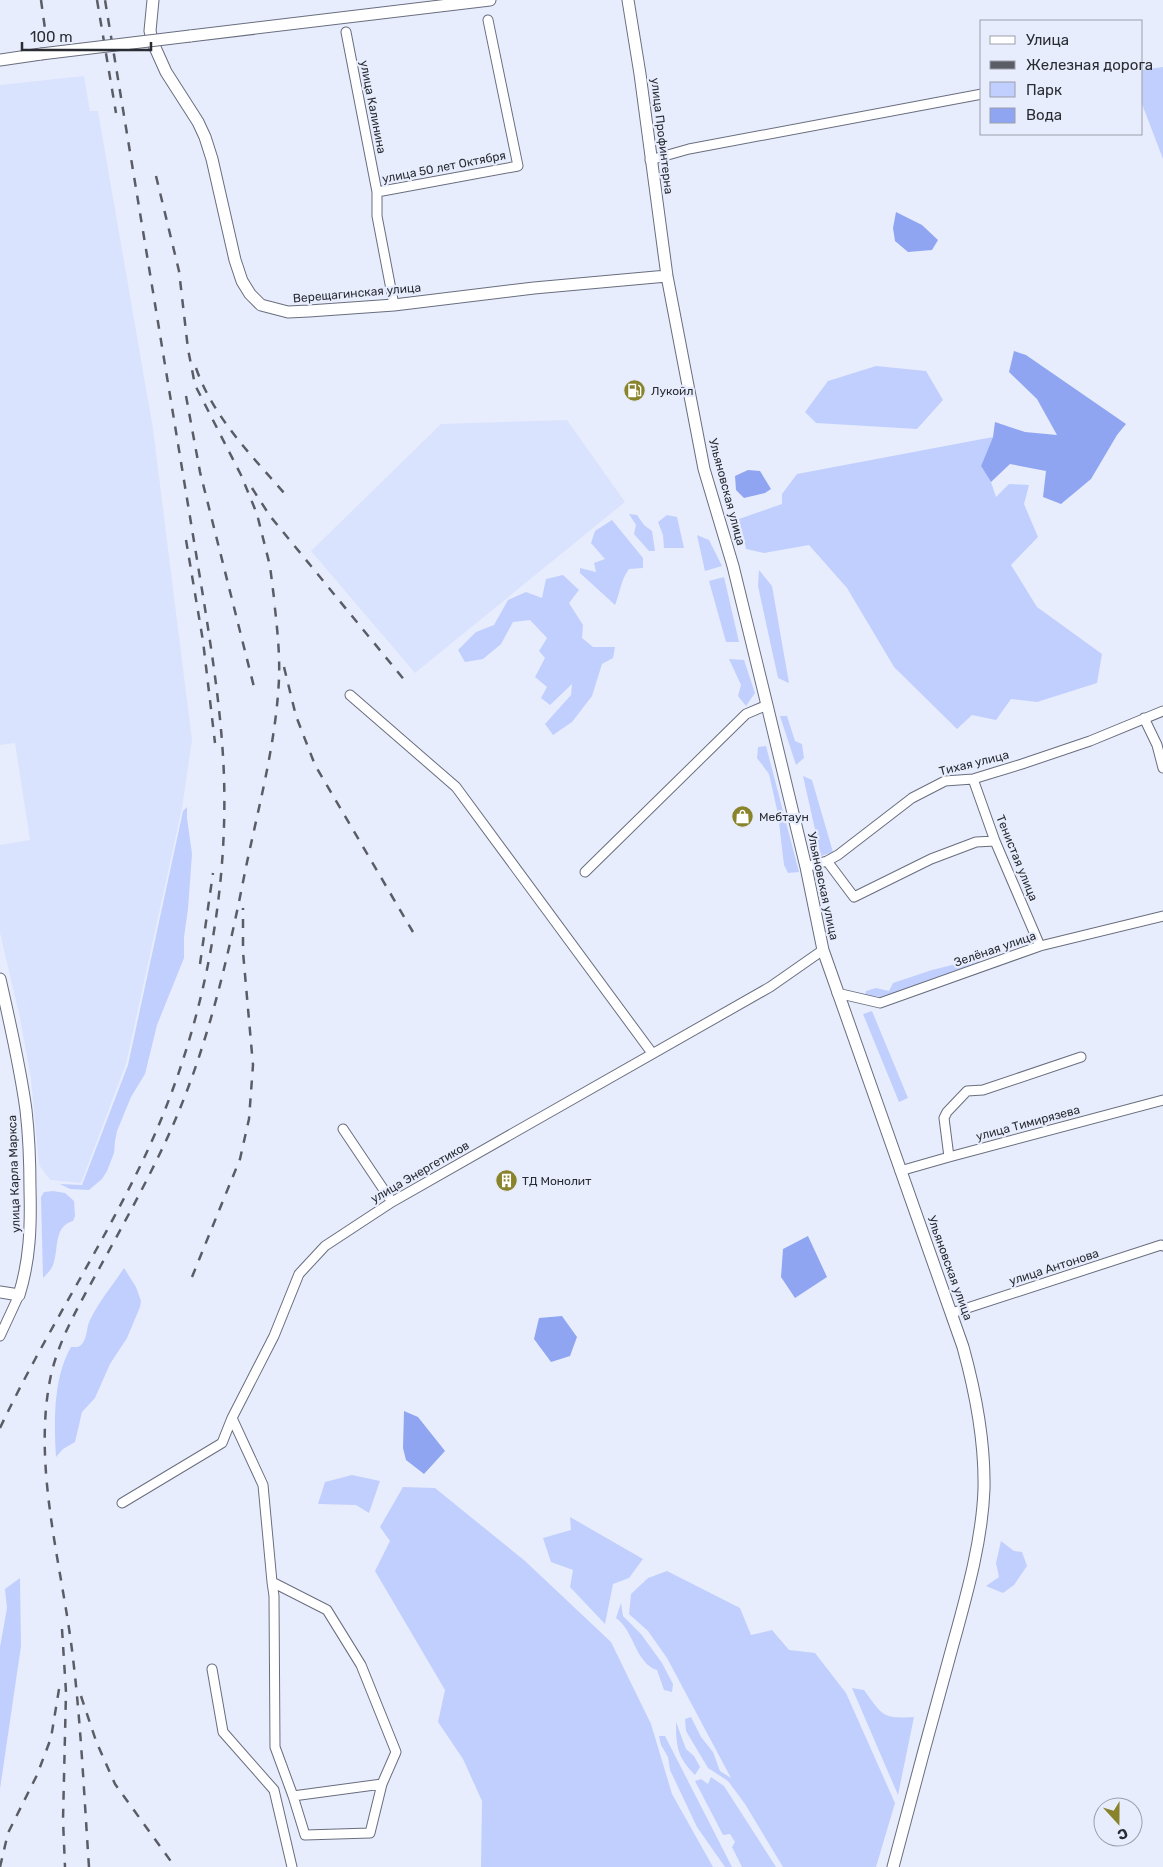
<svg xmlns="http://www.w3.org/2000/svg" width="1163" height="1867" viewBox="0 0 1163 1867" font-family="Rubik,sans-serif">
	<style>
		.built { fill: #dae3fd }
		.green { fill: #c0cffd }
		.water { fill: #8fa5f2 }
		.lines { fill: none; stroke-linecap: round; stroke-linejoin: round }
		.street-casing { stroke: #696e7f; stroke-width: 11 }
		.secondary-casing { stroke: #696e7f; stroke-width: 13 }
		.street { stroke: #fff; stroke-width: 9 }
		.secondary { stroke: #fff; stroke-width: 11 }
		.rail { stroke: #5a5d66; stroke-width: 2.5; stroke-dasharray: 9 9; stroke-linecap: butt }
		.secondary-bridge-casing { stroke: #696e7f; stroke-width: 13; stroke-linecap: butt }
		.secondary-bridge { stroke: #fff; stroke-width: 11 }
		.labels { text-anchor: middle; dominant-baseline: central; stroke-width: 4.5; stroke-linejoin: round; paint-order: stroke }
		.street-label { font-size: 12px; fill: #292c33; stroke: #e8edfd }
		.poi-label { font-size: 12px; fill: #292c33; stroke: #e8edfd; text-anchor: start }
	</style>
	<rect width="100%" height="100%" fill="#e8edfd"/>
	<path class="built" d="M84,76L90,111H98L153,429L192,740L182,808L126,1064L81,1183L50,1180L39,1165L31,1079L20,1018L0,933V845L30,840L15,743L0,745V85Z
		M567,420L625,502L415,673L311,551L441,424Z"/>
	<path class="green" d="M1163,67V159L1142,104V70Z
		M876,366L926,371L943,400L917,429L816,423L805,412L828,381Z
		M993,437L981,466L991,482L996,497L1009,484L1029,485L1024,504L1038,537L1011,565L1037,607L1102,654L1097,683L1037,702L1011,699L996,720L972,715L957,729L894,667L847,588L809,545L764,553L746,549L739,519L782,504V494L797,474Z
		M629,514L637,515L644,525L652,531L655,551H649L634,534L636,525Z
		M667,515L677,517L684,548H664L663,535L658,522Z
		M612,520L643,558V568L629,569C621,579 620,593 615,605L580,573V568L596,572L594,563L605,559L591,543L595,531Z
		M697,535L709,540L722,566L705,571Z
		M759,570L772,586L789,683L778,678L758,586Z
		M563,575L579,590L569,603L583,625L582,638L593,647H615L613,658L602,664L592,696L572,722L553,735L545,724L571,695L572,684L550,705L541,698L547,687L535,677L545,658L539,651L547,638L530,620L513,622L501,644L483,659L465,662L458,650L476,632L494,625L508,600L526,592L542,598L546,579Z
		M724,577L739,642H726L709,581Z
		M729,659L744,660L755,693L746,706L738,696L741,685Z
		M780,716H787L795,741L802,744L804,758L796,765Z
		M766,746L799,872L788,873L784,865L778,814L769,774L757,758L758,747Z
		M803,776L812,780L833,852L821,856Z
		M187,807V818L192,854L188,909L184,937V958L157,1025L145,1074L131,1097L117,1131L115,1141L114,1153L107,1171L102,1179L89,1190L70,1189L60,1184L82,1185L128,1065L183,811Z
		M980,958L979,964L885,997L865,996L866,991L876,988L889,991L893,983L932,970Z
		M872,1011L908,1098L899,1102L863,1014Z
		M53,1191L65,1193L74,1201L75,1216L73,1221C53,1226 59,1250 53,1265C51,1270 47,1274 43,1278L41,1197L44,1192Z
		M124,1268L136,1287L141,1301L140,1307L127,1338L110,1364L95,1398L82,1412L75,1442L63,1449L56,1457C54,1423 53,1378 71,1347C76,1347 79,1348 82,1344C88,1337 86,1326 91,1318C100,1300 113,1285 124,1268Z
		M352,1475L380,1481L369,1513L356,1505L318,1504L325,1482Z
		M403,1487L435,1488L525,1561L611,1642L651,1724L672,1794L713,1867H481L482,1801L463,1759L438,1722L445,1690L375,1571L390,1541L380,1527Z
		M570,1517L643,1559L629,1578L613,1584L605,1624L570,1587L573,1570L551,1562L543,1538L571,1530Z
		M1001,1541L1014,1551L1022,1552L1027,1566L1014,1585L1003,1593L986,1586L999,1577L996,1563Z
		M667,1571L740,1608L751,1635L772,1630L789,1650L815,1653L846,1693L895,1803L876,1867H783L745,1804L728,1781L708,1768L686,1731L685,1719L691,1717L701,1737L713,1752L720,1771L731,1778L667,1658L648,1631L629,1614L631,1594L648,1578Z
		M20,1578L21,1646L0,1789V1647L7,1608L5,1589Z
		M621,1603L623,1616L641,1634L662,1663L673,1684L672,1692L664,1690L657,1670C635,1663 634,1630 616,1618Z
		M852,1688L864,1690C882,1715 882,1719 914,1717L898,1795Z
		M676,1722L686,1749L694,1756L700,1767L695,1775C677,1757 676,1746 676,1722Z
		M659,1736H665L732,1867H725L697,1827L670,1770L668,1757L661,1745Z
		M711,1777L724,1786L776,1867H742L732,1847L735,1842L730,1834L723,1835L695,1781L701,1779L708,1784Z"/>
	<path class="water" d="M896,212L922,225L938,240L932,250L908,252L895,241L893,228Z
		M1014,351L1026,355L1126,424L1117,435L1091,479L1061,504L1043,497L1046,471L1010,464L991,482L981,466L993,437L995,422L1025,432L1057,435L1037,399L1009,372Z
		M748,470L760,471L771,489L765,493L744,498L736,490L735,476Z
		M808,1236L827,1277L795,1298L781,1277L783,1249Z
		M562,1316L577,1337L570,1356L551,1362L534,1339L539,1318Z
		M404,1411L418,1417L445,1451L424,1474L406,1460L403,1448Z"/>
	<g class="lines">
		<defs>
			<path id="street" d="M346,32L377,192V216L394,305
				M650,160L689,149L982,94
				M377,192L518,166L488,20
				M350,695L456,787L652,1053
				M1144,718L1157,745L1163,768
				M973,779L995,841L1040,946
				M827,861L854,897L931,859L976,842L995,841
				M806,867L827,861L838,855L912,798L945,781L973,779L1022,764L1090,741L1163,711
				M585,872L746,714L767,705
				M837,993L880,1003L1040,946L1163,916
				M343,1129L392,1202
				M949,1157L944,1118L947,1112L967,1091L983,1090L1081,1057
				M900,1171L949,1157L1163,1100
				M952,1313L1161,1245L1163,1246
				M0,1336L19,1295
				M232,1418L263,1485L272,1582L274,1596L275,1747L293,1796L382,1784L396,1752L361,1665L327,1610L272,1582
				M122,1503L222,1443L232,1418L274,1336L299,1274L325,1246L392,1202L770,987L823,950
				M212,1669L223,1732L274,1790L292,1867
				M293,1796L305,1835L370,1833L382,1784"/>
			<path id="secondary" d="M153,0L150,31L153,43L166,72L198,122L205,137L212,159L235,260L242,281L250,294L261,305L288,312L309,311L394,305L534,288L667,276
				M628,0L640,74L667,276L704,469L733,566L767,705L806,867L823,950L963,1347C976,1394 985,1440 984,1489C982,1545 964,1604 949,1659C930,1728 911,1798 893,1867
				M190,36L490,0
				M0,60L41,54
				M0,979C10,1023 20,1066 26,1110C29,1136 30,1163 30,1190C31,1226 30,1260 19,1295L0,1292"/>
		</defs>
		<use href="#street" class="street-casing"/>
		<use href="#secondary" class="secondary-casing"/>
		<use href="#street" class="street"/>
		<use href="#secondary" class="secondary"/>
		<path class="rail" d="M41,0L46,36
			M97,0L116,113
			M156,176L179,271L188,349L195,385L241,475L257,514L270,566L275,606
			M196,368C213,417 252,456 285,494
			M186,396L200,472L254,687
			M252,488L270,516L406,682
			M186,540L203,641L215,743
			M284,667L296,716L315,765L413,932
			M200,964L213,873
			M192,1277L240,1159L249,1119L253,1065L243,952V908
			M0,1428C44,1335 101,1249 145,1156C200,1039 228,906 224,777C222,718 213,660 204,602L105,0
			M62,1629L66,1692L63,1820L65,1867
			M81,1696L96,1741L115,1784L175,1867
			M0,1867L8,1833L37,1775L51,1738L60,1683
			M89,1867C84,1795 81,1722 72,1650C61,1562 32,1464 51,1375C60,1336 81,1302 100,1267C122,1227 144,1187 164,1145C206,1056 227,963 246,867C259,805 276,743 279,679C280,653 277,626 274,600"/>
		<defs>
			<path id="secondary-bridge" d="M41,54L190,36"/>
		</defs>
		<use href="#secondary-bridge" class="secondary-bridge-casing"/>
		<use href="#secondary-bridge" class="secondary-bridge"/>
	</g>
	<defs>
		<symbol id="fuel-disc" viewBox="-11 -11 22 22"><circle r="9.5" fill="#89832b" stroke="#e8edfd"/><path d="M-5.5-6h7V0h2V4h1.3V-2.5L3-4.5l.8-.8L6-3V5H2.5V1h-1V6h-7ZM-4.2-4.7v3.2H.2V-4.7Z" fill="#fff"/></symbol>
		<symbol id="shop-disc" viewBox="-11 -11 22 22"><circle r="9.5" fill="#89832b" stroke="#e8edfd"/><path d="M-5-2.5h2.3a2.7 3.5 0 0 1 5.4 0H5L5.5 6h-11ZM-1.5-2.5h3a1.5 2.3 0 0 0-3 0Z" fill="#fff"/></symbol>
		<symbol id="building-disc" viewBox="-11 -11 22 22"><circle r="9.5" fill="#89832b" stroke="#e8edfd"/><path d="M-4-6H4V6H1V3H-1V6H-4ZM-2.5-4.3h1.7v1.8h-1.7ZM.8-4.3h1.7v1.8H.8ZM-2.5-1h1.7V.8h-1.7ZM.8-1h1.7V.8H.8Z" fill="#fff"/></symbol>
	</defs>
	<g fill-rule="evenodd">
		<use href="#fuel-disc" x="622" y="378" width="25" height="25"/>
		<use href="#shop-disc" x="730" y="804" width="25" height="25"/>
		<use href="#building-disc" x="494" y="1168" width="25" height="25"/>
	</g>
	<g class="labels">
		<g class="street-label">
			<text transform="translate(373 107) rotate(79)">улица Калинина</text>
			<text transform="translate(662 136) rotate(83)">улица Профинтерна</text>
			<text transform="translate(444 167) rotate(-11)">улица 50 лет Октября</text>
			<text transform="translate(357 293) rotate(-5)">Верещагинская улица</text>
			<text transform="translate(727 492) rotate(75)">Ульяновская улица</text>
			<text transform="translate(974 763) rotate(-14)">Тихая улица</text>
			<text transform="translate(1017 858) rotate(68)">Тенистая улица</text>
			<text transform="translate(823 886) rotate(78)">Ульяновская улица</text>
			<text transform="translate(995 949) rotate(-19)">Зелёная улица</text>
			<text transform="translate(1028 1123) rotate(-15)">улица Тимирязева</text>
			<text transform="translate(420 1172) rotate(-30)">улица Энергетиков</text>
			<text transform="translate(14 1174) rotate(-92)">улица Карла Маркса</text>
			<text transform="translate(1054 1267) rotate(-18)">улица Антонова</text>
			<text transform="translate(950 1268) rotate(70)">Ульяновская улица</text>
		</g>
		<g class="poi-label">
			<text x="651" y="391">Лукойл</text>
			<text x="759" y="817">Мебтаун</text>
			<text x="522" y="1181">ТД Монолит</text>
		</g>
	</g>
	<rect x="980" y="20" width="162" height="115" fill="#e8edfd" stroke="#9ca0ac"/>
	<rect x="990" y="36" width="25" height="8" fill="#ffffff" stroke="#9ca0ac"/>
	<text x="1026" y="45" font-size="15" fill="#292c33">Улица</text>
	<rect x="990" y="61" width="25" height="8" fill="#5a5d66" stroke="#9ca0ac"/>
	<text x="1026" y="70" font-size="15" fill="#292c33">Железная дорога</text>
	<rect x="990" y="82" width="25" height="15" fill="#c0cffd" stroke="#9ca0ac"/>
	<text x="1026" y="95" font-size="15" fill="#292c33">Парк</text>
	<rect x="990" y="108" width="25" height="15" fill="#8fa5f2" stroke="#9ca0ac"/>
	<text x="1026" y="120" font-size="15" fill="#292c33">Вода</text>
	<g transform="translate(1118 1822) rotate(159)"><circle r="24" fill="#e8edfd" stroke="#9ca0ac"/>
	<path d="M0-4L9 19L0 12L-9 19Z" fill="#89832b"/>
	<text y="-8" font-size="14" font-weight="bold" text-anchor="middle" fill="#292c33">С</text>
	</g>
	<path d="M22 42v8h129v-8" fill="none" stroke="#292c33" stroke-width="2.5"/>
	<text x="30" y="42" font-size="15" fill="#292c33" stroke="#e8edfd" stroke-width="4" paint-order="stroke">100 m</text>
</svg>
